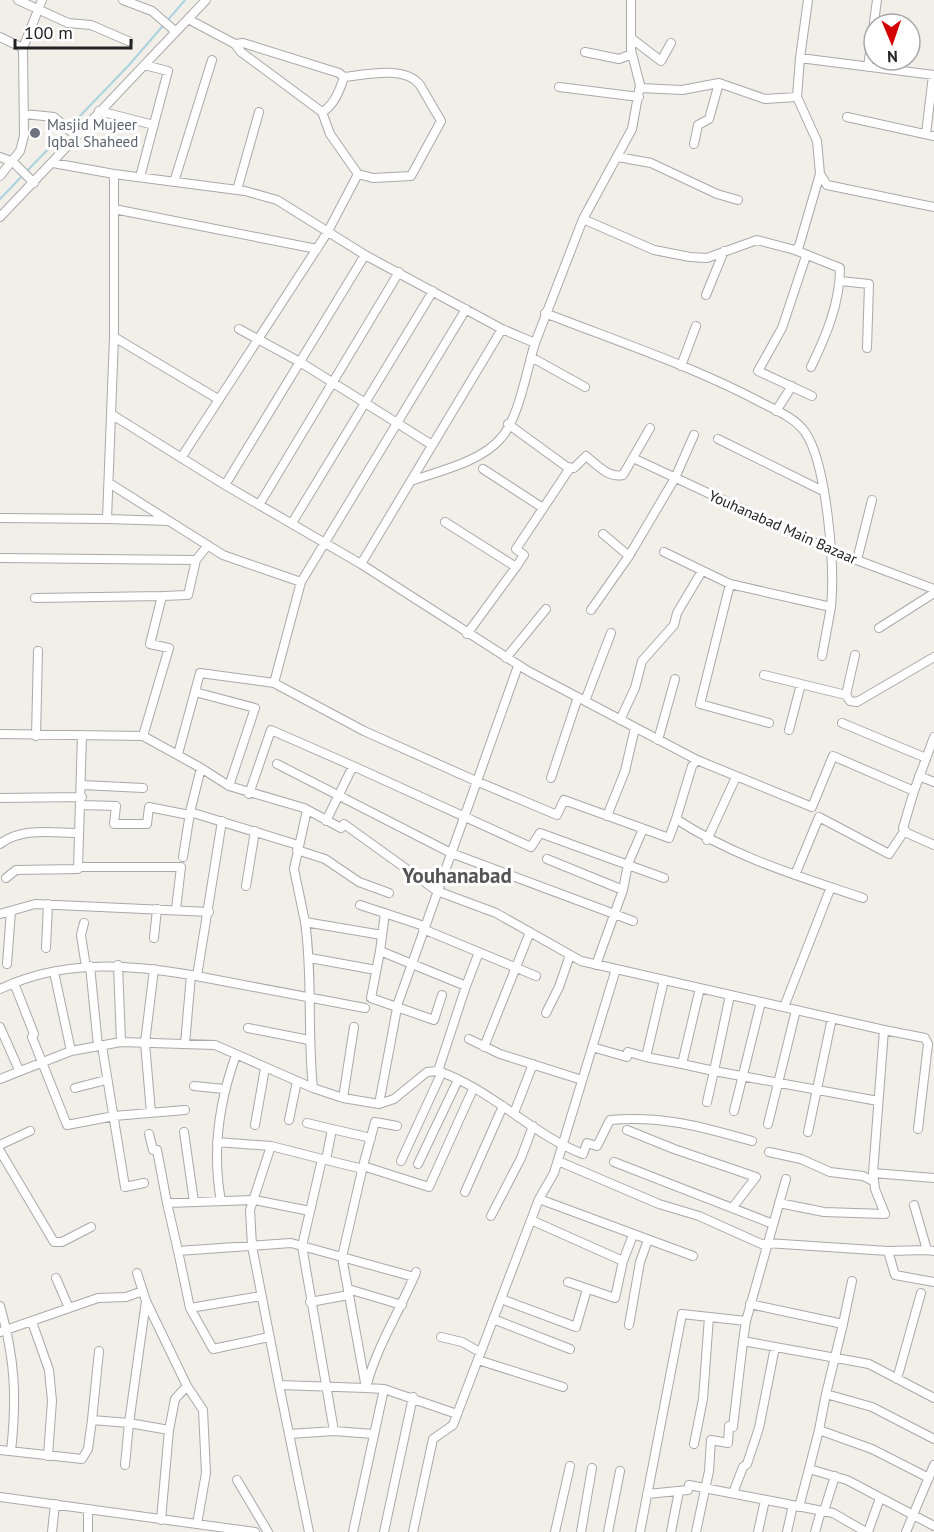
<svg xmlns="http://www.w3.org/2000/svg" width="934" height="1532" viewBox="0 0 934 1532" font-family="'PT Sans',sans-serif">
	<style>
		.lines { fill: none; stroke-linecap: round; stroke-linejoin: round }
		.stream { stroke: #aad3df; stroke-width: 2 }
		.minor-casing { stroke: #a9a9a9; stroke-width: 10 }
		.minor { stroke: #fff; stroke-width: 8 }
		.worship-dot { fill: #6b7280; stroke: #fff; stroke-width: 2 }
		.labels { text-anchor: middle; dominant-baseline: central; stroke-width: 6; stroke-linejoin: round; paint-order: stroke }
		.worship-label { font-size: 15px; fill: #5b616d; stroke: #fff; text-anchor: start }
		.street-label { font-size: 15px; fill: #222; stroke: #fff }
		.district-label { font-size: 21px; font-weight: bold; fill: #555; stroke: #fff }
	</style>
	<rect width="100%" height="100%" fill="#f2efe9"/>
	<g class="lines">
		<path class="stream" d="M27,171L130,64L185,0
			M0,199L23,175"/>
		<defs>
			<path id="minor" d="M18,0L68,23L91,25L128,41
				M123,0L152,11L175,31
				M808,0L800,58L797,97L817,141L820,174L827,185L934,207
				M188,19L235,44L241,52L322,112L330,134L358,174L373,178L411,176L441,121L420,85C405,65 365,75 344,77
				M0,37L23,48
				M631,38L661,61L671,43
				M235,44L243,43L339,73L344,77C340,90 334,106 322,112
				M585,52L619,59L632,54
				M800,58L934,75
				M868,67L877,0
				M559,87L639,97
				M640,88L682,90L719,83L765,99L797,97
				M99,111L154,125
				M24,114L54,117L76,136
				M847,117L934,136
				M926,134L933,75
				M694,144L698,125L709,119L719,83
				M0,157L13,162L34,183
				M618,157L651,163L717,194L738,200
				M53,163L114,174L245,191L277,200L365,255L502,329L535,343L583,219L632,129L640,85L631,50V0
				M0,176L20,151L24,136L23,48L42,0
				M140,177L168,71L144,65
				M174,182L212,60
				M237,190L259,112
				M114,209L317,249
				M0,217L206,0
				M583,219L654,250L690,257L707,258L757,240L795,250L799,246L820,174
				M795,250L840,268C840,303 826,336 811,367
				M806,256L782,328L758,371L812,396
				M840,281L869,284L867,348
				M706,295L724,251
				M545,313C619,342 695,367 764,404C778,411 796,419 805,432C827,464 835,567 831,607L730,584L664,552
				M239,329L300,362L432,445
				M114,337L218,399
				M531,357L585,387
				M681,366L696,326
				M776,411L792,386
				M111,414L225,485L361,564L528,671L697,760L812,807L833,756L914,791
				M508,424L567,467L574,468L586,456C597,465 608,478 623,475L650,428
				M718,439L823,491
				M181,458L327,233L358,174
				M633,458L830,550L934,589
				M483,469L543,508
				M411,481C439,471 481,462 501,438C519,418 527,369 535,343
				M109,483L223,555L301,582L466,309
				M225,485L365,255
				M259,505L399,272
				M0,518L107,519L114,337V174
				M107,519L169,521
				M445,522L516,567L467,634
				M292,523L433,291
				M603,534L629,556L675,478L694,435
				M0,558L196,560L208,545
				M857,560L872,500
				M361,564L502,329
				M516,567L524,555L516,549L570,468
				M730,584L700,704L769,723
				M35,598L162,596
				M591,610L629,556
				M879,628L934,593
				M822,656L831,607
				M506,658L546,609
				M764,675L846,695L850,701L857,702L934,657
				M274,683L301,582
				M195,692L255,708L229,786
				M846,695L855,655
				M585,701L611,633
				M620,720L635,688L642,661L674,625L677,613L702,571
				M842,723L926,758
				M789,730L801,684
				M0,734L143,736L201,768L190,812L298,845
				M36,736L38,651
				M143,736L169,648L150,644L162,596L188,595L196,560
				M934,737L914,791L903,828L907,833L934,845
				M658,740L675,679
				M178,754L200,673L274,683L364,731L476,781L557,815L564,800L669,838L676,819C734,857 798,876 863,898
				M277,764L451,853L633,921
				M201,768L229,786L304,808L341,828L344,824L437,891L496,913L581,961L884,1030L873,1173L875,1189L885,1214L824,1212L779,1203
				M919,776L934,782
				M551,778L578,697
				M82,785L143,788
				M249,794L271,730L353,766
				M0,798L82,797
				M81,805L116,806L114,824H147L149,807L189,815
				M307,810L294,869L305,922L382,935
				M607,816L625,771L635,728
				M676,819L692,766L697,760
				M326,821L353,766L531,847L540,833L664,878
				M707,840L736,777
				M0,844C21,827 53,833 79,833
				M297,850L325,859L359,882L389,893
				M183,857L190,813
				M547,859L623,890L628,864L643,829
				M78,867H181L176,909
				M795,875L819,817L889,854L905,830
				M6,878L16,870L78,869L82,735
				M246,886L255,831
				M360,905L424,926
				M385,913L380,951L466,986L479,952
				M0,914L35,904L209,912
				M305,922C313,976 307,1032 313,1088
				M84,923L81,935L86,967
				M423,929L536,976
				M154,938L157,909
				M46,948L48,904
				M380,951L371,998L434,1020L442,995
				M310,958L376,970
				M7,964L11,911
				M118,965L121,1042
				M596,965L623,890
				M90,966L98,1046
				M54,972L71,1051
				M191,975L365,1008
				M197,976L222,821
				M0,989L14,983
				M784,1007L831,887
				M546,1013L559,987L570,955
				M0,1027L19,1070
				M248,1028L309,1040
				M884,1030L925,1038L928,1044L918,1129
				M469,1039L500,1054L582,1080
				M185,1044L191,975C130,965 72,960 14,983L34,1034L32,1037L67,1125L114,1116L185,1110
				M102,1046L125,1187L144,1183
				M484,1047L530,932
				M592,1047L627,1057L628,1052L646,1057L664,980
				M646,1057L682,1064L700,988
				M682,1064L714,1071L730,995
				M438,1071L466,986
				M0,1079L71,1051L121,1042L215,1045L313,1088L343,1098L379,1104L394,1099L427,1072L438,1071C491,1089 531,1134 583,1154L587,1143L597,1146L610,1120C662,1115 703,1127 752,1141
				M194,1086L224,1089
				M75,1088L106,1080
				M343,1098L354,1027
				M707,1102L714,1071L878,1101
				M379,1104L398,1003L518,666
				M734,1111L761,1002
				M151,1113L145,1043L154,969
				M514,1113L533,1064
				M289,1120L297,1081
				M307,1123L332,1129
				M768,1124L796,1010
				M255,1125L265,1068
				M397,1126L375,1122L363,1166L429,1187L473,1089
				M627,1130L674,1149L756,1177L733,1207
				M184,1132L194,1202
				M808,1132L832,1018
				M149,1134L153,1150H157L167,1203L254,1200L310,1211
				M217,1142L271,1146
				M0,1145L30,1131
				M0,1151L54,1242H62L91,1227
				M769,1152L801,1159L830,1172L863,1176L873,1181
				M322,1159L271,1146L250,1210L252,1246L279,1385L366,1388C376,1347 400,1311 416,1272
				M326,1160L332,1129L371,1138
				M401,1161L442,1072
				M558,1161L659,1204L699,1216L766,1246
				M614,1162L773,1224
				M418,1164L458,1080
				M363,1166L342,1257L414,1277
				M873,1173L934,1178
				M465,1192L503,1106
				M539,1199L693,1256
				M221,1201C212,1152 219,1102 236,1055
				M167,1203L178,1251L291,1243L302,1246L322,1159L363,1169
				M914,1205L927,1250L934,1251
				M491,1216L521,1158L533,1126
				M531,1220L623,1261L633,1235
				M767,1243L888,1251L927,1250
				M178,1251L190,1308
				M888,1251L895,1275L934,1282
				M137,1273L146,1301L129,1423L169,1430L161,1520
				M56,1278L69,1308
				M568,1282L615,1298L623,1261
				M348,1289L402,1305
				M261,1296L190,1308L213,1349L269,1337
				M501,1299L576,1327L587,1289
				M146,1301L187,1386L203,1410L206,1473L197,1524
				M310,1302L349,1295
				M750,1304L843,1324L826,1394L872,1407L934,1439
				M0,1306C15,1358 17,1398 11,1451
				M493,1319L570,1349
				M746,1321L786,1179
				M32,1322L49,1370L52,1401L48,1456
				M843,1324L852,1281
				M629,1325L640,1262L648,1240
				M0,1332L98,1298L126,1297L143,1291
				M441,1337L462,1342L480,1352
				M99,1351L92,1420L129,1423L125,1465
				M478,1360L563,1387
				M897,1379L921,1293
				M279,1385L289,1434L334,1431
				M826,1394L819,1430L872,1449L929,1478
				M169,1430L175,1399L187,1386
				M819,1430L809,1469L847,1480L934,1526
				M289,1434L309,1532
				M373,1434L334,1431L302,1246L342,1257L366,1388L384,1389
				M694,1444L703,1399L709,1317
				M0,1450L82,1459L88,1449L92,1420
				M237,1480L268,1532
				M733,1493L743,1467L747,1464L759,1428L775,1347
				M647,1494L688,1490L689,1485L833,1513L866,1532
				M0,1497L255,1532
				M799,1507L809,1469
				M824,1511L835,1476
				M52,1532L55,1504
				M88,1532V1510
				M353,1532L384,1389L457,1414
				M384,1532L413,1397
				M413,1532L433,1439L453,1425L539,1199L554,1173L616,969
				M555,1532L570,1466
				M581,1532L592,1468
				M608,1532L620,1471
				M640,1532L682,1314L746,1321L743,1341L869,1364L934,1398
				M671,1532L679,1491
				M696,1532L709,1471L711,1440L728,1443L729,1426L733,1427L743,1341
				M758,1532L765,1500
				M787,1532L793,1505
				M815,1532L821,1511
				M868,1532L880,1498
				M906,1532L934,1465"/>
		</defs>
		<use href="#minor" class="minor-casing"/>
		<use href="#minor" class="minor"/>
	</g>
	<circle class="worship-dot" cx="35" cy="133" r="6"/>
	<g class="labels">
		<g class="worship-label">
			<text x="47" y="124">Masjid Mujeer<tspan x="47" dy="17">Iqbal Shaheed</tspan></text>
		</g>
		<g class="street-label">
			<text transform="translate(783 527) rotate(24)">Youhanabad Main Bazaar</text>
		</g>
		<g class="district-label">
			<text x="457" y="875">Youhanabad</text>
		</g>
	</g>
	<g transform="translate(892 42) rotate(178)"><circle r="28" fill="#ffffff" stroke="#a7a7a7" stroke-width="1.5"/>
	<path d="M0-4.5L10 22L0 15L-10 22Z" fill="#d40000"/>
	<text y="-9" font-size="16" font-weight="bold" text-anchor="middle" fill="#222222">N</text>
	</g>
	<path d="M15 39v9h116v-9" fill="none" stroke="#222222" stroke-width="3"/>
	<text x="24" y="39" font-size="18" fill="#222222" stroke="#ffffff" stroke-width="4.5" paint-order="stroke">100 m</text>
</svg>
